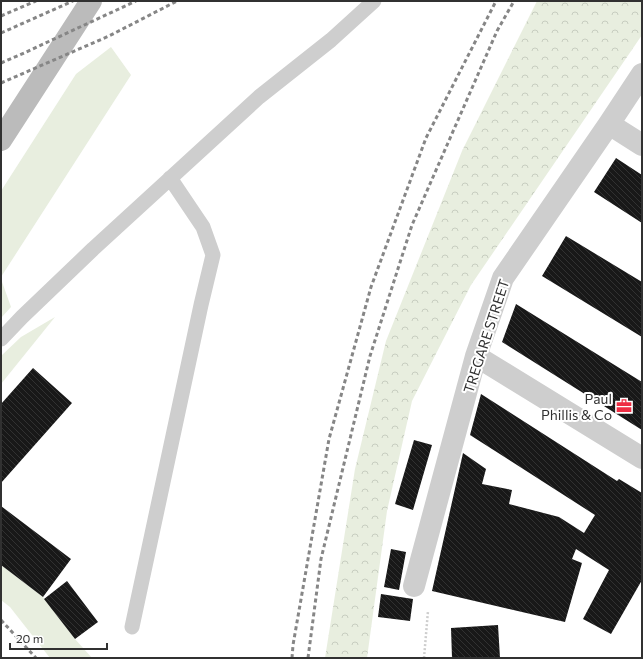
<svg xmlns="http://www.w3.org/2000/svg" width="643" height="659" viewBox="0 0 643 659" font-family="Commissioner,sans-serif">
	<style>
		.green { fill: #e8eedf }
		.forest { fill: url(#forest-crowns) }
		.building { fill: url(#building-back-hatch) }
		.lines { fill: none; stroke-linecap: round; stroke-linejoin: round }
		.path { stroke: #cecece; stroke-width: 2.5; stroke-dasharray: 2 2; stroke-linecap: butt }
		.service { stroke: #cecece; stroke-width: 15 }
		.minor { stroke: #cecece; stroke-width: 22 }
		.secondary { stroke: #bbb; stroke-width: 22 }
		.rail { stroke: #868686; stroke-width: 3; stroke-dasharray: 4 3; stroke-linecap: butt }
		.labels { text-anchor: middle; dominant-baseline: central; stroke-width: 4; stroke-linejoin: round; paint-order: stroke }
		.street-label { font-size: 14px; fill: #313131; stroke: #fff }
		.poi-label { font-size: 14px; fill: #313131; stroke: #fff; text-anchor: end }
	</style>
	<defs>
		<pattern id="forest-crowns" width="20" height="18" patternUnits="userSpaceOnUse"><rect width="20" height="18" fill="#e8eedf"/><path d="M2 6a3 3 0 1 1 6 0M12 15a3 3 0 1 1 6 0" fill="none" stroke="#c7cdc0"/></pattern>
		<pattern id="building-back-hatch" width="6" height="6" patternUnits="userSpaceOnUse"><rect width="6" height="6" fill="#181818"/><path d="M-1 5l2 2M0 0l6 6M5-1l2 2" fill="none" stroke="#313131"/></pattern>
	</defs>
	<rect width="100%" height="100%" fill="#fff"/>
	<path class="green" d="M111,47L131,75L1,277V191L76,74Z
		M1,279L11,307L1,318Z
		M55,317L1,384V356L21,337Z
		M1,565L43,597L75,639L92,658H50L10,607L1,600Z"/>
	<path class="forest" d="M537,1H642V35L471,285L412,401L387,511L367,658H325L355,469L386,341L462,151Z"/>
	<path class="building" d="M616,158L642,175V223L594,192Z
		M566,236L642,282V337L542,276Z
		M516,304L642,382V430L502,342Z
		M33,368L72,403L1,483V404Z
		M481,394L617,481L619,479L642,493V580L611,634L583,619L609,570L576,549L572,559L582,563L565,622L432,591L463,453L486,469L482,484L512,490L509,504L559,517L584,533L595,515L470,435Z
		M414,440L432,445L413,510L395,504Z
		M1,506L71,559L43,597L1,565Z
		M391,549L406,552L399,590L384,587Z
		M67,581L98,622L75,639L44,599Z
		M381,594L413,599L410,621L378,617Z
		M498,625L500,658H452L451,628Z"/>
	<g class="lines">
		<path class="path" d="M424,658L428,611"/>
		<path class="service" d="M1,339L22,317L93,249L259,97L331,40L374,1
			M132,627L201,305L213,255L203,227L170,178"/>
		<path class="minor" d="M609,124L642,145
			M476,356L642,458
			M414,586L476,356L503,278L609,124L642,74"/>
		<path class="secondary" d="M1,140L91,1"/>
		<path class="rail" d="M1,16L36,1
			M1,33L73,1
			M1,63L24,53L136,1
			M1,83L109,36L177,1
			M1,620L36,658
			M292,658L293,645L329,439L371,287L426,138L496,1
			M308,658L321,559L370,356L412,225L497,31L514,1"/>
	</g>
	<defs>
		<symbol id="office-bare" viewBox="-9 -9 18 18"><path d="M-6-3h4V-5.5h4V-3h4V5H-6ZM-1-4.5V-3h2v-1.5ZM-6 0V1H6V0Z" fill="#ee2d43" stroke="#fff" stroke-width="2.5" paint-order="stroke"/></symbol>
	</defs>
	<g fill-rule="evenodd">
		<use href="#office-bare" x="613" y="395" width="22" height="22"/>
	</g>
	<g class="labels">
		<g class="street-label">
			<text transform="translate(486 336) rotate(-72)">TREGARE STREET</text>
		</g>
		<g class="poi-label">
			<text x="612" y="398">Paul<tspan x="612" dy="16">Phillis &amp; Co</tspan></text>
		</g>
	</g>
	<rect width="643" height="659" fill="none" stroke="#313131" stroke-width="4"/>
	<path d="M10 643v6h97v-6" fill="none" stroke="#313131" stroke-width="2"/>
	<text x="16" y="643" font-size="12" fill="#313131" stroke="#ffffff" stroke-width="3" paint-order="stroke">20 m</text>
</svg>
